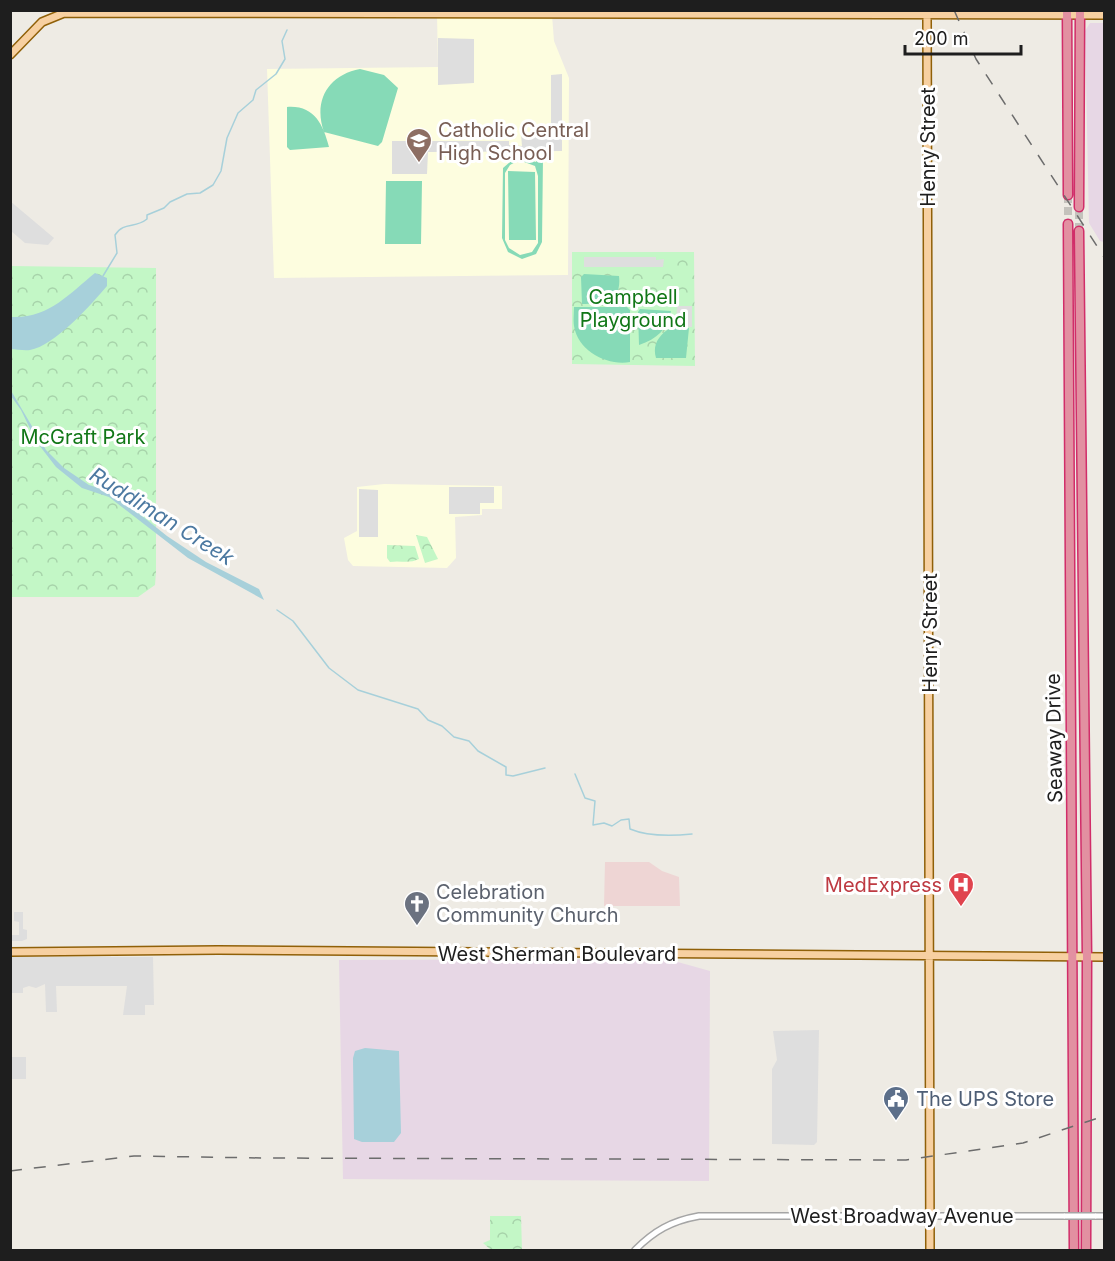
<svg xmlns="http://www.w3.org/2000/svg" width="1115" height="1261" viewBox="0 0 1115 1261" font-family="Inter,sans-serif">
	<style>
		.commercial { fill: #eed5d4 }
		.industrial { fill: #e7d7e5 }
		.education { fill: #fdfddf }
		.park { fill: url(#park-crowns) }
		.pitch { fill: #86dab7; fill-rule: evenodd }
		.parking { fill: #dedede }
		.water { fill: #a7d0da }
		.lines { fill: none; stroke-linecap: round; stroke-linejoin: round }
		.stream { stroke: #a7d0da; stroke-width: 1.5 }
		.highway-tunnel { stroke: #c4c2bc; stroke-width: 8; stroke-dasharray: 8 4; stroke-linecap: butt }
		.minor-casing { stroke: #a5a5a5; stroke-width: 8 }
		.major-casing { stroke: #906008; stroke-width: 10 }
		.highway-casing { stroke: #d12d69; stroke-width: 11 }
		.minor { stroke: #fff; stroke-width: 5 }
		.major { stroke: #f7d0a1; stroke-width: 7 }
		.highway { stroke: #e290a1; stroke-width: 8 }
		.rail { stroke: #6c6c6c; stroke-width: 1.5; stroke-dasharray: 12 12; stroke-linecap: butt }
		.minor-bridge-casing { stroke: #a5a5a5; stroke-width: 8; stroke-linecap: butt }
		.minor-bridge { stroke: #fff; stroke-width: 5 }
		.labels { text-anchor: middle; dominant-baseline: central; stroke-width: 6; stroke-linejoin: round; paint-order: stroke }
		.education-label { font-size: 20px; fill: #785e54; stroke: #fff; text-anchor: start }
		.street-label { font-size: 20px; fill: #1e1e1e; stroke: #fff }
		.park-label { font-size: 20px; fill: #117717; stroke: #fff }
		.health-label { font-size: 20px; fill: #be3a42; stroke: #fff; text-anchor: end }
		.worship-label { font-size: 20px; fill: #5b616d; stroke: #fff; text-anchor: start }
		.service-label { font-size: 20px; fill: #4e5e75; stroke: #fff; text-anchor: start }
		.water-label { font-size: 21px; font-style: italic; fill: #4c79a1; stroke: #fff }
	</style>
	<defs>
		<pattern id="park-crowns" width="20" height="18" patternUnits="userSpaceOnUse" patternTransform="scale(1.5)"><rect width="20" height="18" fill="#c3f7c6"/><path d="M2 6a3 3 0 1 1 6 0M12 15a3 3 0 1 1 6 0" fill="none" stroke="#a7d3aa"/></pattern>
	</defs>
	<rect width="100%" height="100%" fill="#eeebe4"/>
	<path class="commercial" d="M605,862H649L662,871L679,877L680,906H604Z"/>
	<path class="industrial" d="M1090,23H1104V242L1100,241L1089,223L1085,31Z
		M667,959L710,971L709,1181L343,1179L339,960Z"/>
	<path class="education" d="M437,14L552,15L554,41L569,78L568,275L274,278L267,69L438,67Z
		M384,484L502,486V509H482V515L455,517L456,558L447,568L353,566L348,560L344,538L357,531V487Z"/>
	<path class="park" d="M572,252H694L695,366L572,364Z
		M11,266L156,268V572L155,585L138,597H11Z
		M416,535L427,537L438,559L425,563Z
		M387,545L415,546L419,559C409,564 400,560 390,562L387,558Z
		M490,1216H521L522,1250H491L483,1243L490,1240Z"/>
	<path class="pitch" d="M360,69L384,75L398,88L382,142L378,146L324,132C313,101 328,75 360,69Z
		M287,107C314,105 323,124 329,147L290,150L287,147Z
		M517,156L536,162L537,157H543L542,242L536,254L522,259L508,252L502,238L503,168ZM519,160L535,166L538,176V243L532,252L520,255L509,248L505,240V173L510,165Z
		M508,171L535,172L536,240H509Z
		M386,181H422L421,244H385Z
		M584,274L619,276C622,303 603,304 582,304L581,277Z
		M574,307H627L630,310V362C607,366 578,351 574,326C573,320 574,313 574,307Z
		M640,309L671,311C668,329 657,339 639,345L638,312Z
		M670,328H689L686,358H656C652,345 659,335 670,328Z"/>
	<path class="parking" d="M438,38L474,39V83L438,85Z
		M562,74V151L428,152L427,174H392V141H509V145L522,146L521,134L551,133V75Z
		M10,201L54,238L48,245L25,243L11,231Z
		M584,257H656V260L664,259L663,267H584Z
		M677,306H692V327L676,326Z
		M449,487H494V503H480V514H449Z
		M359,489L378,490V537H359Z
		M14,912H23V929L27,930V939L22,941H11V935H19V922L14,921Z
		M11,957H153L154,1005H145V1015H123L127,986H56L57,1012H46L45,984L36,988L29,986L23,988V993H11Z
		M819,1030L817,1142L814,1145L772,1144V1069L777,1060L773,1031Z
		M11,1057H26V1079H11Z"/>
	<path class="water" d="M95,273L107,278V286C91,305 54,346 30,350C24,351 16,349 11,349V317C48,319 69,294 95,273Z
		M10,389L46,450L64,468L89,485L112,492L167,536L206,562L259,589L264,600L188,558L109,497L82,488L56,467L36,441L21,410L11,396Z
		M365,1048L399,1051L401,1133L394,1142H362L354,1139L353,1058L355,1051Z"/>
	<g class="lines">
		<path class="stream" d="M103,276L117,253L115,235C124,221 135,229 147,219V215L164,208L170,202L187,194L200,193L213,185L221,171L227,138L238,113L253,100L256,90L276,74L285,59L282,41L287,30
			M277,610L293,621L329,668L358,690L418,709L428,720L442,726L454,737L469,741L478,751L506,767V775L513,776L545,768
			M575,774L585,798L595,801L593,825L604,823L612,826L621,820L629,819L630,829C649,837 672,836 692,834"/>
		<path class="highway-tunnel" d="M1068,195V224
			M1079,231V207"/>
		<defs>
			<path id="minor" d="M1095,1216H1104
				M635,1250C654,1231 671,1221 699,1216H1065"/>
			<path id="major" d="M927,15L930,1250
				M10,55L42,22L64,13L1104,15
				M10,952L218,950L1104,957"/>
			<path id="highway" d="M1067,10L1068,195
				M1079,207L1080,10
				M1068,224L1074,1250
				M1079,231L1087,957L1086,1250"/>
		</defs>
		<use href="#minor" class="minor-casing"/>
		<use href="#major" class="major-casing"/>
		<use href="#highway" class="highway-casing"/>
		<use href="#minor" class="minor"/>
		<use href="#major" class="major"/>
		<use href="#highway" class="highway"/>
		<path class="rail" d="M954,10L976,59L1104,257
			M10,1171L134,1156L264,1158L906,1160L1023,1143L1104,1116"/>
		<defs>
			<path id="minor-bridge" d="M1065,1216H1095"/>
		</defs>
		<use href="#minor-bridge" class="minor-bridge-casing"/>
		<use href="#minor-bridge" class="minor-bridge"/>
	</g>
	<defs>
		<symbol id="school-pin" viewBox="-11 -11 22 30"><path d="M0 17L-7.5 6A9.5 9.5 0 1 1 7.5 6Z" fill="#8d6e63" stroke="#fff"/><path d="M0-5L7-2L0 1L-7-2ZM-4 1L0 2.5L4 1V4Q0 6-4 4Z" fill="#fff"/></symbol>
		<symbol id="hospital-pin" viewBox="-11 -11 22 30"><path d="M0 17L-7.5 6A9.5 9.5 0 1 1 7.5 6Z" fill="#e0444e" stroke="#fff"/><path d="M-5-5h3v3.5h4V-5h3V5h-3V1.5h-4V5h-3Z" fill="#fff"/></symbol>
		<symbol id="church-pin" viewBox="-11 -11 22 30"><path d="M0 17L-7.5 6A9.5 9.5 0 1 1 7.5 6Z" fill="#6b7280" stroke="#fff"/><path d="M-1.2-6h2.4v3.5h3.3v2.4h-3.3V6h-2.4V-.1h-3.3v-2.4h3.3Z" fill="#fff"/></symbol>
		<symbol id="civic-pin" viewBox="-11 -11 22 30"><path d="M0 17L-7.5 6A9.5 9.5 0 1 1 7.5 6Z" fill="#5c6f8a" stroke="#fff"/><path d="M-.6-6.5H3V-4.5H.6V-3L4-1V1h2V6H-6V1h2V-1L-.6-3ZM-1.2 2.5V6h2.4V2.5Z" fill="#fff"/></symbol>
	</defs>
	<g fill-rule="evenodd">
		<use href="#school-pin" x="404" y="126" width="30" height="40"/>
		<use href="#hospital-pin" x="946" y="870" width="30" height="40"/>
		<use href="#church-pin" x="402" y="889" width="30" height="40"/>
		<use href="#civic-pin" x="881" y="1084" width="30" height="40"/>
	</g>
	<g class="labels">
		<g class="education-label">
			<text x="438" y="130">Catholic Central<tspan x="438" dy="23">High School</tspan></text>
		</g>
		<g class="street-label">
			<text transform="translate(928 147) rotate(-90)">Henry Street</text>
			<text transform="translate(930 633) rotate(-90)">Henry Street</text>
			<text transform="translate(1054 738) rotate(-91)">Seaway Drive</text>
			<text x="557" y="954">West Sherman Boulevard</text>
			<text x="902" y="1216">West Broadway Avenue</text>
		</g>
		<g class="park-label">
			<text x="633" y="297">Campbell<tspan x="633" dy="23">Playground</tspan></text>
			<text x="83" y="437">McGraft Park</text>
		</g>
		<g class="health-label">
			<text x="942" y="885">MedExpress</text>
		</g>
		<g class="worship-label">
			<text x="436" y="892">Celebration<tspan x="436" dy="23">Community Church</tspan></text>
		</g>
		<g class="service-label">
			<text x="916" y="1099">The UPS Store</text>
		</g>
		<g class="water-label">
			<text transform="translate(162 516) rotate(32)">Ruddiman Creek</text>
		</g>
	</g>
	<rect width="1115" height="1261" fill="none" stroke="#1e1e1e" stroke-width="24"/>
	<path d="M905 45v9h116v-9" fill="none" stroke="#1e1e1e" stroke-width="3"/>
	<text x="914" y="45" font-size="18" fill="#1e1e1e" stroke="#ffffff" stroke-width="4.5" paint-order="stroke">200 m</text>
</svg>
